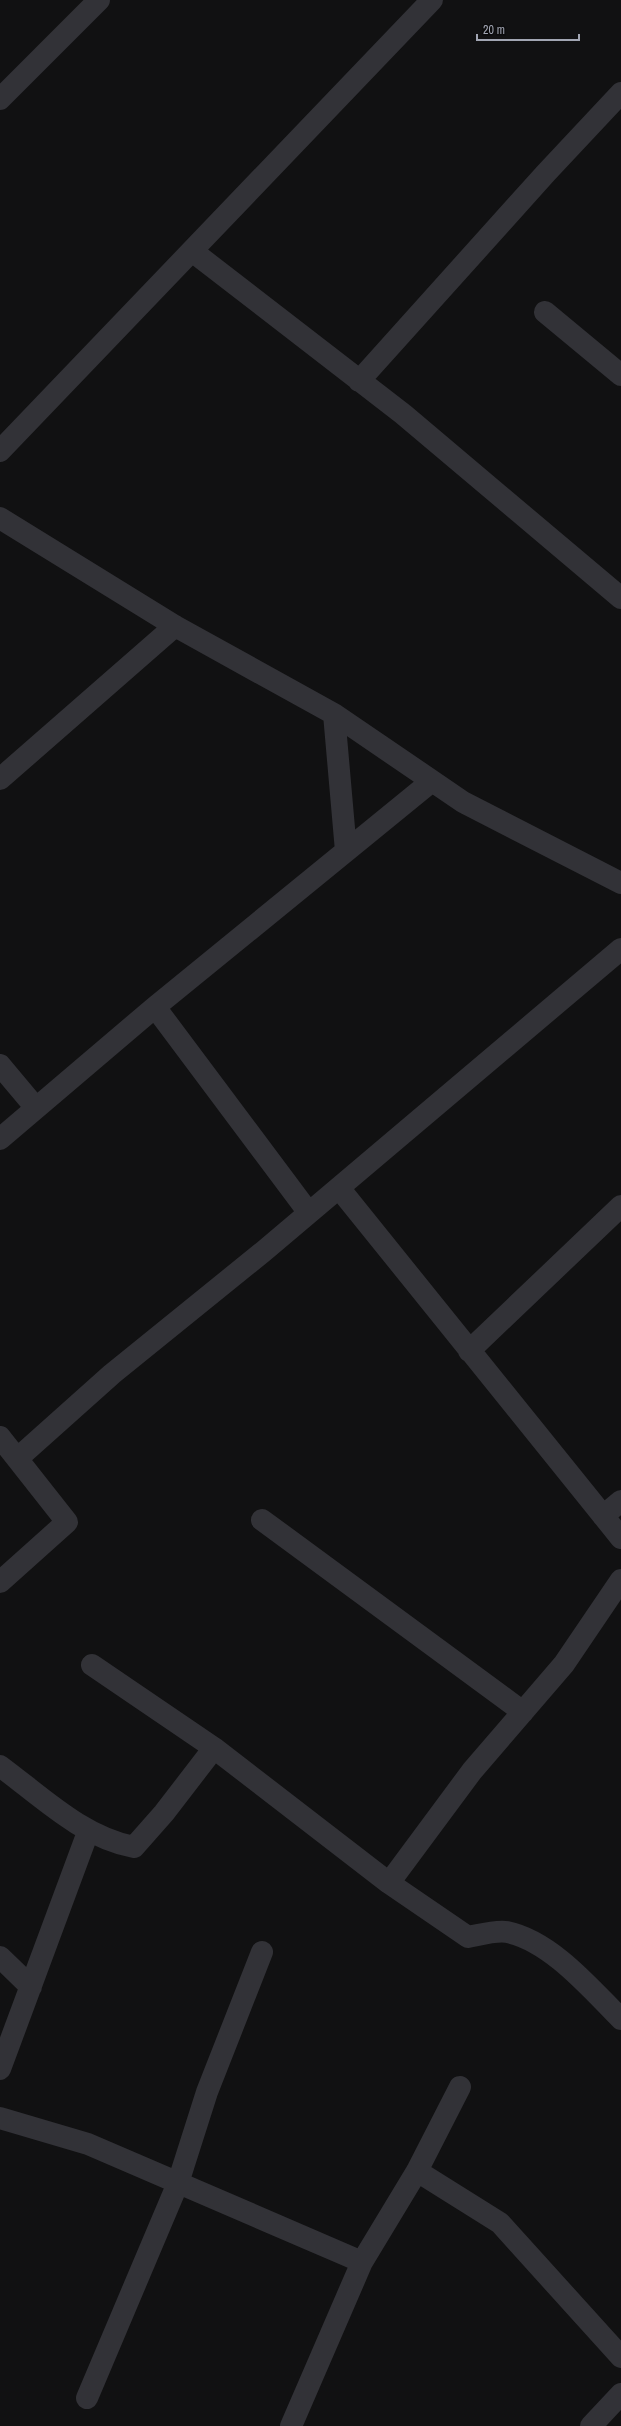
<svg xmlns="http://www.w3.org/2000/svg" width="621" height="2426" viewBox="0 0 621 2426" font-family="'Archivo Narrow',sans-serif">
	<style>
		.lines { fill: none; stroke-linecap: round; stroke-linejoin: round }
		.minor { stroke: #323237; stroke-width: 22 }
	</style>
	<rect width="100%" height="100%" fill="#111112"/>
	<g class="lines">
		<path class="minor" d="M0,99L99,0
			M192,251L403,414L621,598
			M545,312L621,375
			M359,381L546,173L621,93
			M0,451L432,0
			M0,518L175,626L334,714L463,802L621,883
			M334,714L346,851
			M0,779L175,626
			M155,1007L309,1213
			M0,1065L36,1108
			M0,1139L155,1007L432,781
			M339,1188L621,1538
			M469,1351L621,1206
			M0,1437L67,1522L0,1582
			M18,1458L112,1374L264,1251L621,949
			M603,1516L621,1501
			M262,1520L523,1712
			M92,1665L214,1748L389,1883L468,1937C479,1935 496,1930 507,1932C551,1941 591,1989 621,2019
			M0,1766C42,1797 82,1837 134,1847L164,1813L214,1748
			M389,1883L472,1771L564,1664L621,1580
			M0,1957L31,1987
			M0,2069L88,1832
			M0,2118L88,2144L362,2262
			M417,2171L500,2223L621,2357
			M87,2398L178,2183L207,2092L262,1952
			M291,2426L362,2262L417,2171L460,2087
			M591,2426L621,2394"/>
	</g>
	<path d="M477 34v6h102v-6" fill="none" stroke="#a2a6b3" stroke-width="2"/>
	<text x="483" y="34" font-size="12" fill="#a2a6b3" stroke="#0c0c0d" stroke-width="3" paint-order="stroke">20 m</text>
</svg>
